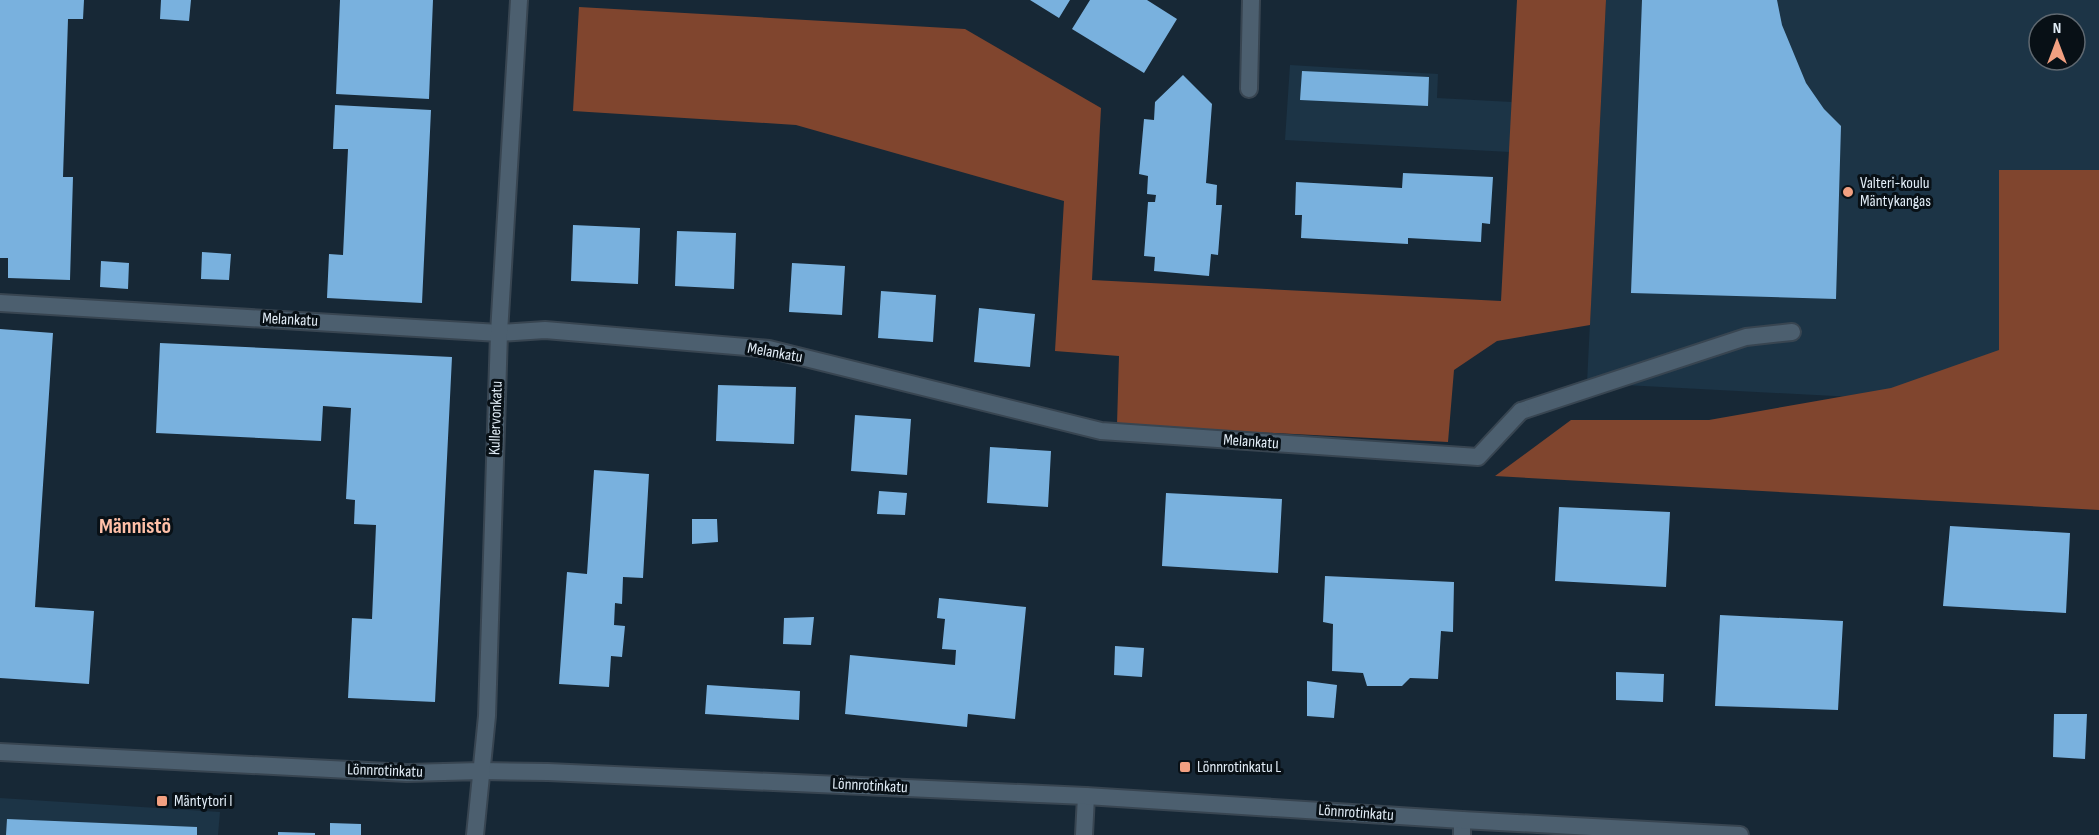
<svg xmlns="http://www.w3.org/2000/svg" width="2099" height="835" viewBox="0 0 2099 835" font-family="'Sofia Sans Condensed',sans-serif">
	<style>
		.built { fill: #1c3446; fill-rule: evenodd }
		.forest { fill: #80452e }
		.building { fill: #79b1de }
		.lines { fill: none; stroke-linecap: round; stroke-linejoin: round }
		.service-casing { stroke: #384551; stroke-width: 20 }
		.minor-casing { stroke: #384551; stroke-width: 20 }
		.tertiary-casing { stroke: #384551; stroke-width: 20 }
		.secondary-casing { stroke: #384551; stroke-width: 20 }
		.service { stroke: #4c5f6f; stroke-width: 16 }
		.minor { stroke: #4c5f6f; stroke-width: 16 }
		.tertiary { stroke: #4c5f6f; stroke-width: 16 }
		.secondary { stroke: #4c5f6f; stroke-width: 16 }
		.poi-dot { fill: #f2a081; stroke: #081016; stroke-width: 2 }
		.labels { text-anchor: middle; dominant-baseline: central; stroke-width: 6; stroke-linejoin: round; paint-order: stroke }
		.poi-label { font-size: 16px; fill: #e1ecf6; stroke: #081016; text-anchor: start }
		.street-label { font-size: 16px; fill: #e1ecf6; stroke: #081016 }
		.district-label { font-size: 22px; font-weight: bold; fill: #ffc0a8; stroke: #081016 }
	</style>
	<rect width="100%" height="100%" fill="#172836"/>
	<path class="built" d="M1606,0H2099V410L1587,383ZM2039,24H2075V60H2039Z
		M1290,65L1438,74L1437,98L1512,102L1510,152L1285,140Z
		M0,798L220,812L218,835H0Z"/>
	<path class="forest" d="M1517,0H1606L1590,325L1497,341L1454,370L1448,442L1117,425L1119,356L1055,351L1064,201L796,125L573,111L579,7L965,29L1101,108L1092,280L1501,301Z
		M1999,170H2099V510L1495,476L1571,420H1709L1891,388L1999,350Z"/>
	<path class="building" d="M0,0H84L83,19H68L63,177H73L70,280L8,278V258H0Z
		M161,0H191L189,21L160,19Z
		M340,0H433L429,99L336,94Z
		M1030,0H1070L1059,18Z
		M1090,0H1147L1177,19L1144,73L1072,29Z
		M1642,0H1777L1782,25L1806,83L1824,109L1841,126L1836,299L1631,293Z
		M1302,71L1429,77L1428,106L1300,100Z
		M1183,75L1212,104L1206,183L1217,185L1216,205H1222L1218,255L1211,254L1209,276L1154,271L1155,257L1144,256L1148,202H1155L1156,195L1147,194L1148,176L1139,174L1144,119L1154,120L1155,102Z
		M335,105L431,110L422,303L327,298L329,254L343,255L348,149H333Z
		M1403,173L1493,177L1490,224L1482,223L1481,242L1408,238V244L1301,238L1302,215H1295L1296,182L1402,188Z
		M573,225L640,228L638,284L571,281Z
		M677,231L736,233L734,289L675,286Z
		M202,252L231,254L229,280L201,279Z
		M101,261L129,263L128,289L100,287Z
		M792,263L845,266L842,315L789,312Z
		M881,291L936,295L933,342L878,338Z
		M979,308L1035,314L1030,367L974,362Z
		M0,329L53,333L35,607L94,611L89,684L0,678Z
		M160,343L452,357L435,702L348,698L352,618L372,619L376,525L354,524L355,500L346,499L351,408L323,406L321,441L156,433Z
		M718,385L796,387L794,444L716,441Z
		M855,415L911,419L907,475L851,471Z
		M990,447L1051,451L1048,507L987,503Z
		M594,470L649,474L643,578L623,577L622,604L615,603L614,625L625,626L622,657L611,656L609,687L559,684L567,572L587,574Z
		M879,491L907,493L905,515L877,514Z
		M1166,493L1282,499L1278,573L1162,566Z
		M1559,507L1670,512L1666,587L1555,581Z
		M692,519H717L718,542L692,544Z
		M1950,526L2070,533L2066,613L1943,606Z
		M1325,576L1454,582L1453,632L1441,631L1438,679L1410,678L1402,686H1367L1363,673L1332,671L1333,624L1323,622Z
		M939,598L1026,607L1015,719L968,714L967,727L845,714L850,655L955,665L956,650L942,649L945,619L937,618Z
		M1720,615L1843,621L1838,710L1715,706Z
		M814,617L811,645L783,644L784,618Z
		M1115,646L1144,648L1142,677L1114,675Z
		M1616,672L1664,674L1663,702L1616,700Z
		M1307,681L1337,685L1334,718L1307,716Z
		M707,685L800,691L799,720L705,714Z
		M2054,714H2087L2085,759L2053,757Z
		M7,819L197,827V835H6Z
		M330,823L361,824V835H330Z
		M278,832L315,833V835H278Z"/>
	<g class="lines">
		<defs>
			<path id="service" d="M1521,411L1746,337L1792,332"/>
			<path id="minor" d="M1249,89L1251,0
				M0,303L499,333L545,330L769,349L1101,431L1478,457L1521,411
				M1084,835L1086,796
				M1462,835V820"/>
			<path id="tertiary" d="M481,771L548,772L1086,796L1462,820L1740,835"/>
			<path id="secondary" d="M0,752L407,773L481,771
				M475,835L487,716L499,333L519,0"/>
		</defs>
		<use href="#service" class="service-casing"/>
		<use href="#minor" class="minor-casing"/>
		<use href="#tertiary" class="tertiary-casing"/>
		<use href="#secondary" class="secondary-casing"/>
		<use href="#service" class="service"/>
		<use href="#minor" class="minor"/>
		<use href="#tertiary" class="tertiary"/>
		<use href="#secondary" class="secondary"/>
	</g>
	<g class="poi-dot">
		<circle cx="1848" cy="192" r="6"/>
		<rect x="1179" y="761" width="12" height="12" rx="3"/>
		<rect x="156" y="795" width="12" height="12" rx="3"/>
	</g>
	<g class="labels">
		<g class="poi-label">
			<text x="1860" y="183">Valteri-koulu<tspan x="1860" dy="18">Mäntykangas</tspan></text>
			<text x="1197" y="767">Lönnrotinkatu L</text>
			<text x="174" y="801">Mäntytori I</text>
		</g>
		<g class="street-label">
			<text transform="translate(290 320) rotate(3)">Melankatu</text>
			<text transform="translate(775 353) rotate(10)">Melankatu</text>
			<text transform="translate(496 418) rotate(-88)">Kullervonkatu</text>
			<text transform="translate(1251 442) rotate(4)">Melankatu</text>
			<text transform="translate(385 771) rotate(2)">Lönnrotinkatu</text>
			<text transform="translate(870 786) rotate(3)">Lönnrotinkatu</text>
			<text transform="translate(1356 813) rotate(4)">Lönnrotinkatu</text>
		</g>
		<g class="district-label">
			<text x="135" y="526">Männistö</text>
		</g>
	</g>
	<g transform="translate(2057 42)"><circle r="28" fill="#081016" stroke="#5f6870" stroke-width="1.5"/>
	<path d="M0-4.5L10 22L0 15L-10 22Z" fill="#f2a081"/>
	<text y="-9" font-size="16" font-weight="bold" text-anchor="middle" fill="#e1ecf6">N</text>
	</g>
</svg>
